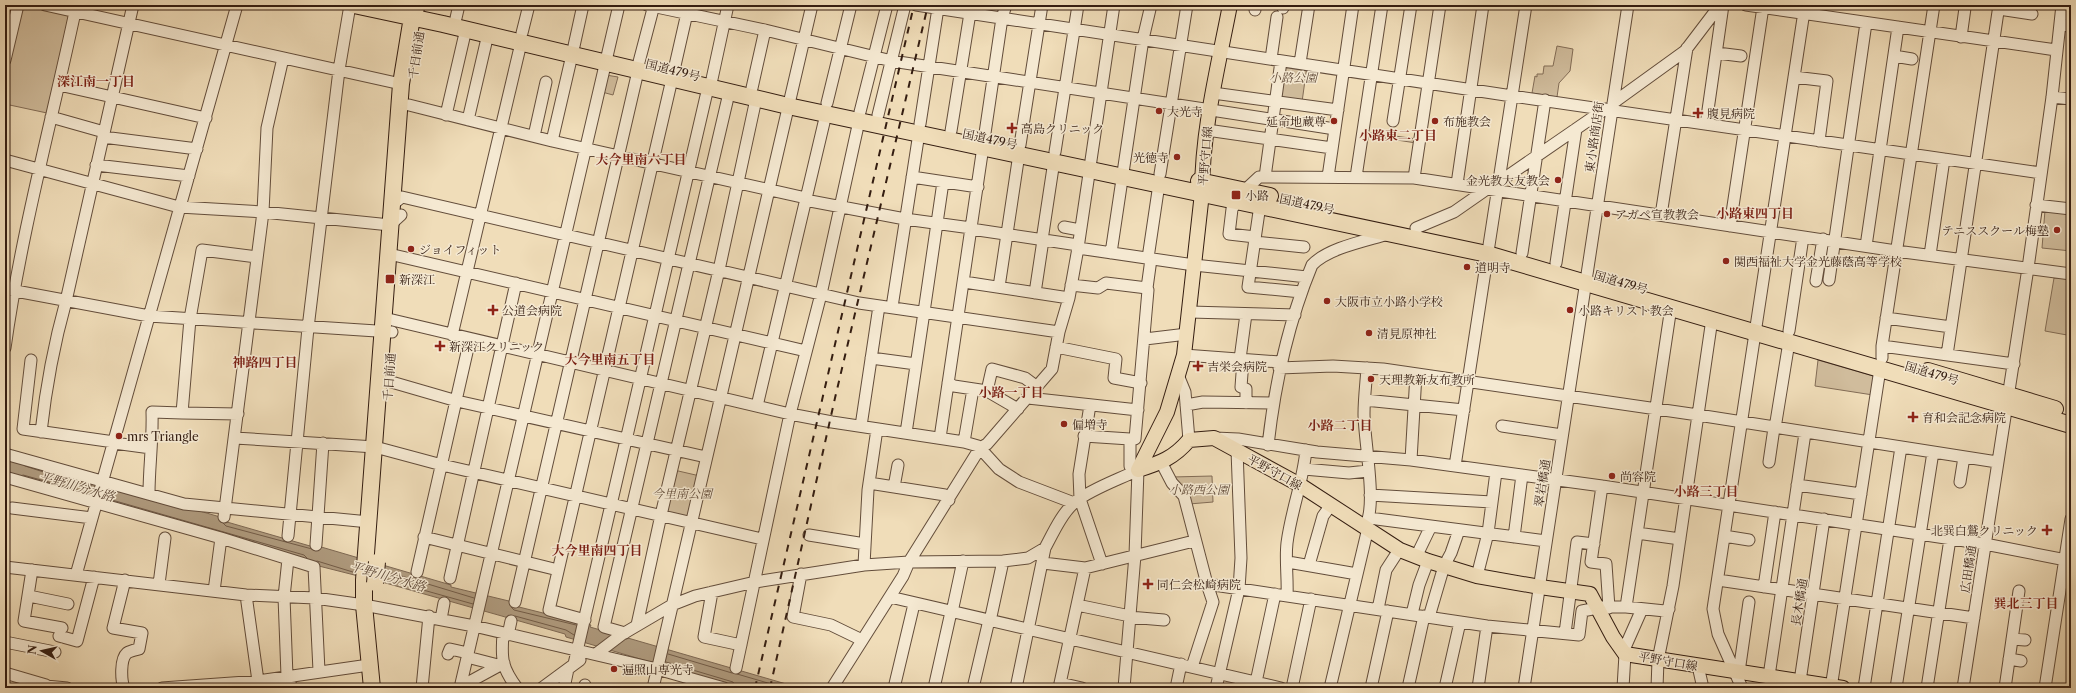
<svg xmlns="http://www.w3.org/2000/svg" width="2076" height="693" viewBox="0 0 2076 693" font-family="'Libre Caslon Text','Noto Serif JP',serif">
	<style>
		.green { fill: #d0bc9c; stroke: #826c56 }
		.water { fill: #b09c80; stroke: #7e6954 }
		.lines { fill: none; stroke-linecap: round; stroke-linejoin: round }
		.shore { stroke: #725c48; stroke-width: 1 }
		.minor-casing { stroke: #634d3b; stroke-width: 13 }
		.major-casing { stroke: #341d11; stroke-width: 16 }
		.highway-casing { stroke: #341d11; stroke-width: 18 }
		.minor { stroke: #f5e9d2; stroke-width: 11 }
		.major { stroke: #f0ddb9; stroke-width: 14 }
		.highway { stroke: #f0ddb9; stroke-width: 16 }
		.rail { stroke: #341d11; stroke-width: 2; stroke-dasharray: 7 7; stroke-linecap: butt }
		.highway-bridge-casing { stroke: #341d11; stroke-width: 18; stroke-linecap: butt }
		.highway-bridge { stroke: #f0ddb9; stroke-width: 16 }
		.poi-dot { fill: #8f2418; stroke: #f5e9d2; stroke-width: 1.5 }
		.labels { text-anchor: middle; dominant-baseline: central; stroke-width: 3; stroke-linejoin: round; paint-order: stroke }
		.street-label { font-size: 12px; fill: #341d11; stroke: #f5e9d2 }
		.park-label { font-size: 12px; font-style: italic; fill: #634d3b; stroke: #f5e9d2 }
		.poi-label { font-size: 12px; fill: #341d11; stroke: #f5e9d2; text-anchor: start }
		.neighbourhood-label { font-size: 13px; font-weight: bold; fill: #7a1f14; stroke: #f5e9d2 }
		.water-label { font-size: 13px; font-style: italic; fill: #5f4938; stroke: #f5e9d2 }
	</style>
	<rect width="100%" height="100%" fill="#f0ddb9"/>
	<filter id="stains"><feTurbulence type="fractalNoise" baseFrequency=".005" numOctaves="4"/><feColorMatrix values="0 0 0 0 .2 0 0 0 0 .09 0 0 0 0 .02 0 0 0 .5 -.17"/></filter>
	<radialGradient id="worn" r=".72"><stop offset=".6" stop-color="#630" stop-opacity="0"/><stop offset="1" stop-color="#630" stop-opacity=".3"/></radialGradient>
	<path class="green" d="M25,6L67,15L69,19L47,113L5,104V84L22,8Z
		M1557,46L1573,49L1570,71L1559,83L1557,97L1532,93L1535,76L1537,77V74H1543L1544,66H1553Z
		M1283,64L1307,66L1302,102L1279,99Z
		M606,75L618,77L613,95L602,92Z
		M1365,132L1417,139L1416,143L1365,135Z
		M2045,210L2071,212V251L2042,248Z
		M2054,278L2071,279V311L2067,335L2045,331Z
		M1818,360L1873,376L1875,379L1873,395L1815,386Z
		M674,470L700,476L688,518L666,513Z
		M1212,476L1213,502L1189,504L1172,477Z"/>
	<path class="water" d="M5,454L227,519V522L310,546L311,544L451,585V587L513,602L515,606L591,625L590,627L800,688H738L566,637L565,634L382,582L303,562L5,475Z"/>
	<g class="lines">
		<path class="shore" d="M25,466L87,486L92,485
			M23,475L92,494
			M105,498L304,555L307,558
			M223,523L226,526L312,549
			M317,561L356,573
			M385,571L474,598
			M384,579L473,604
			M511,607L514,610L576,625
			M515,616L566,630L574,635
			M668,654L732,673
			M666,662L733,682L736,688
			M737,674L785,688"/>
		<defs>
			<path id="minor" d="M45,5L401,84
				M647,5L765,30L892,61L1335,129
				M916,5L1512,96L2041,173
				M1746,5L2056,50
				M1283,8V5
				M1999,9L2032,14
				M1255,10V5
				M456,18L459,5
				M2060,25L2071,26
				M522,33L529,5
				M1961,37L1965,8
				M574,46L583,5
				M1717,53L1741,56
				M1894,56L1912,59
				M1271,59L1277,17
				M5,60L18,5
				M639,62L654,5
				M1300,63L1309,5
				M674,70L687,13
				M1794,77L1827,81L1819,141
				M59,85L206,118
				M752,88L765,30
				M1213,93L1338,110
				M2052,97L2071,99
				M827,103L851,5
				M1613,103L1685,51L1720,5
				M409,105L552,141L806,198
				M860,112L887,5
				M446,115L466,29
				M878,115L905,5
				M51,117L104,132
				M468,120L488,34
				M1393,121L1411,5
				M920,124L938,8
				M1706,124L1723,5
				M1207,130L1332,148
				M951,131L970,13
				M534,136L546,82
				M103,137L197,149
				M552,141L572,55
				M1020,145L1042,5
				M1055,152L1078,5
				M5,160L179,207L263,212L390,225L401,215
				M96,165L189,176
				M1160,174L1187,5
				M912,177L978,187
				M1265,177L1281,61
				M1328,177L1353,5
				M1356,177L1382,5
				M1414,178L1440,5
				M1499,182L1605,109
				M1457,184L1483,5
				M1244,191L1259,177L1414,178L1896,251L2071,274
				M805,200L905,219
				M1237,201L1232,209L1229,234L1255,237
				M392,205L402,197L859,303L1059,332
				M1260,205L1248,287L1301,292
				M2036,205L2071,209
				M1661,215L1687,48
				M905,219L971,228
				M1730,226L1763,7
				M1064,227L1080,230
				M1416,228L1454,212L1487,189
				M971,229L1078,245
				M1042,240L1054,161
				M1255,242L1304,247
				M1866,246L1898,27
				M1078,248L1194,265L1307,277
				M1111,253L1143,39L1151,5
				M1522,253L1545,100
				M389,254L806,351
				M1930,255L1944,159
				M1148,258L1159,184
				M1556,263L1576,129
				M1829,280L1866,23
				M1816,281L1823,239
				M964,282L1069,298
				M1071,285L1098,288L1106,283L1147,288
				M999,287L1019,154
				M5,289L149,316L392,332
				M1035,293L1043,240
				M892,307L919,133
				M924,312L943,182
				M1190,312L1295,315
				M384,318L790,414L832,422L964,442L978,446L999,469L1019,482L1074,503
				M1886,318L1951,327
				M1789,331L1803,237
				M452,335L521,43
				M1145,339L1187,334
				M1882,346L2014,364
				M1056,347L1116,359L1114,378L1141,383
				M5,348C21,234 51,124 75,12
				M1184,355L1280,362
				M1947,355L1999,5
				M871,358L916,364
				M1882,358V346L1934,5
				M1240,359L1246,314
				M31,360L23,429L114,442
				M1243,360L1241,387L1246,389V403
				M1279,368L1333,366L1383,369L1698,415L1997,462
				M1178,375L1185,392L1189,440
				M388,381L457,401L706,457
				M948,383L954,386L987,391L992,369L1025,378L1037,387
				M987,391L1018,409
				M1028,398L1138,410
				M1365,400L1464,410
				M1090,405L1079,474L1080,499L1102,564
				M1186,405L1203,402L1273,403
				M757,406L826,114
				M182,413L238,414
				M861,426L879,306
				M1502,426L1562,435
				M1775,428L1789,342
				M41,432C46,387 54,344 66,301L133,5
				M906,433L924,312
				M1084,436L1130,439
				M235,438L375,447L442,465L762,539
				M940,438L1002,18L1006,5
				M1215,438L1238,439L1317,452L1411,460L1602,486L1985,544L2071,561
				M964,442L973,389
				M114,443L151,448
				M1268,445C1275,383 1288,323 1312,265C1328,248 1365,241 1388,234
				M5,454L184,504L369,522
				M1411,460L1416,374
				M1161,462L1172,483L1184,496L1207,584L1487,626L1579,635L1582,611L1603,607H1626L1665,611L1669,609
				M1769,462L1774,428
				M1455,466L1526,5
				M1304,469L1349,473L1368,471
				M1138,470L1130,466V439H1135L1148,290L1147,288L1151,259
				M5,477L221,538L314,567L319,671
				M1960,482L1964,457
				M869,483L945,495L949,500
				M1797,485L1861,494
				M1602,486L1591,562L1606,564L1609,608
				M894,487L898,465
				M149,494C149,467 153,440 152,412L182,413L190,319L202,250L257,257
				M1370,495L1492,502
				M12,508L92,518
				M224,517L263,212L267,128L283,58
				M1369,518L1546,541
				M1366,524C1377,504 1364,439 1364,414C1364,399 1366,383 1367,368
				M1637,533L1680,539
				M809,535L865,544
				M288,536L308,328L339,70L350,5
				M1724,536L1749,540
				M424,537L558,570
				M1514,537L1522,475
				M316,545L323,443
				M1416,557L1431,526
				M288,559L284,597L287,676L292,688
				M1288,562L1357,574
				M1043,563L1085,568L1194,541
				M864,565L868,490L877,429
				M1309,565L1323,516L1331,505
				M5,567L246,595L315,598L364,605L474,626L657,669L724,688
				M32,570L24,621L62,628
				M417,572L470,339
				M801,574L793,617L831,625L862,640
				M76,575L237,5
				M1477,576L1488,533L1496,472
				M450,578L516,283
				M1718,580L1974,618
				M159,584L165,538
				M1764,587L1775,512
				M214,591L221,538
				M712,592L704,637L741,645
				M246,595L258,681
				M29,596L68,604
				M1287,596C1288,579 1285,560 1287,543C1291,511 1303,482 1306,450
				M890,597L1281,688
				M515,602L638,71
				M1077,605L1130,616
				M1626,607L1671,307
				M1378,609L1386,570L1399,550
				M952,612L963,561
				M1412,614L1419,585L1428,561
				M1129,617L1164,620
				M1429,617L1444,566L1451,553L1459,530
				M441,619L444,603
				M585,620L549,610L672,79
				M990,621L1003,561
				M637,625L661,515L719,270L756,99
				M625,633L604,627L729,93
				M1565,633L1577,542L1594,544
				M503,634C501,659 502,668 517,688
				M508,635L511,621
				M59,636L77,641L94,577
				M2012,639L2025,640
				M5,642L55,652
				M1623,652L1642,609
				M448,654L450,649L468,653
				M596,654L621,635L672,605L695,596L755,582L864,565L909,562L1003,561L1028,558L1045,548
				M467,657L498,665
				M2009,659L2021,661
				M574,664L706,96L712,79L728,5
				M1698,666L1703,688
				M1192,667L1213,602L1207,584
				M736,668L790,414L821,294L859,121
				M1734,669L1740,665L1749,602
				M5,673L46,685
				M1769,676L1805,433
				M1256,682L1275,594
				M1060,683L1082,688
				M585,685L586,688
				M46,686L67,688
				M460,687L504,663
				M124,688C121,680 120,659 127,653C130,651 135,650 139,649L142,633L113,628L125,580
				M162,688L258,681L369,665
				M422,688L429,616
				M460,688L619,5
				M542,688L580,660
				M564,688L568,669
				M653,688L812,5
				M832,688L903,576L909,562L980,448L987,444L1052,369L1059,332L1069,298L1078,248L1114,5
				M894,688L914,604
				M934,688L951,612
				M973,688L989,620
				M1016,688L1045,548C1053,533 1062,513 1075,502C1091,489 1120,479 1138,470
				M1059,688L1085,568
				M1124,688L1135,555L1138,470
				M1176,688L1181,664
				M1216,688L1239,589L1241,558L1237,450
				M1292,688L1311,599
				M1330,688L1368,528
				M1371,688L1388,611
				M1408,688L1424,616
				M1445,688L1460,622
				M1478,688L1487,626
				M1524,688L1628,5
				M1623,688L1625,654
				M1657,688L1658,660L1673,586L1712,319
				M1742,688L1718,634L1713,609L1805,5
				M1799,688L1824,519
				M1831,688L1880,369
				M1864,688L1901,447
				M1896,688L1933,452
				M1927,688L1950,539
				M1963,688L2028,268L2052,97L2062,5
				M2005,688L2019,591
				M2045,688L2071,519"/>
			<path id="major" d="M1138,470C1160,463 1174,458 1189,440L1214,438L1300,485L1400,550L1428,561L1477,576L1540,587L1590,594L1613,637L1625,654L1843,688
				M1138,470L1167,412L1184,355L1202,193C1202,130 1218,67 1230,5"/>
			<path id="highway" d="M354,5L443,24L788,106L1487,254L2071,425
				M1199,181L1270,196
				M1928,371L2055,409
				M372,688L364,605V580L401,84L412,17L416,8"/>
		</defs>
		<use href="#minor" class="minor-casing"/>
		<use href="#major" class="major-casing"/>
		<use href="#highway" class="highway-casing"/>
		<use href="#minor" class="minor"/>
		<use href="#major" class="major"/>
		<use href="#highway" class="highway"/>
		<path class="rail" d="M755,688L914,5
			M770,688L835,398L928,5"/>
		<defs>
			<path id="highway-bridge" d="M375,583L377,562"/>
		</defs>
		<use href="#highway-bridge" class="highway-bridge-casing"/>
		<use href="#highway-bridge" class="highway-bridge"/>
	</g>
	<g class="poi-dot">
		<circle cx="1159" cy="111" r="4"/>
		<path d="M1696 107h4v4h4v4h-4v4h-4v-4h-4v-4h4z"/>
		<circle cx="1334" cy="121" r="4"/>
		<circle cx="1435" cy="121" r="4"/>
		<path d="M1010 122h4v4h4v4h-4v4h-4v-4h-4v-4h4z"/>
		<circle cx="1177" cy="157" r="4"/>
		<circle cx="1558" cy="180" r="4"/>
		<rect x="1231" y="190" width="10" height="10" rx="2"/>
		<circle cx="1607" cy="214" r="4"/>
		<circle cx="2057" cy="230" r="4"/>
		<circle cx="411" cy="249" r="4"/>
		<circle cx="1726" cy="261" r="4"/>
		<circle cx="1467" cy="267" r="4"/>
		<rect x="385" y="274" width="10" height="10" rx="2"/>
		<circle cx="1327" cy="301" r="4"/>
		<path d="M491 304h4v4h4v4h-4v4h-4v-4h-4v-4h4z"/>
		<circle cx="1570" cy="310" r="4"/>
		<circle cx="1369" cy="333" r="4"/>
		<path d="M438 340h4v4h4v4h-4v4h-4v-4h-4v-4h4z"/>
		<path d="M1196 360h4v4h4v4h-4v4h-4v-4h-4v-4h4z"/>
		<circle cx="1371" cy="379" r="4"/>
		<path d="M1911 411h4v4h4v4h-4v4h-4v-4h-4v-4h4z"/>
		<circle cx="1064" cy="424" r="4"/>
		<circle cx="119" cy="436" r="4"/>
		<circle cx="1612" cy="476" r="4"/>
		<path d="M2045 524h4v4h4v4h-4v4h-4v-4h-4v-4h4z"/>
		<path d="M1146 578h4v4h4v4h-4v4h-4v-4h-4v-4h4z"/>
		<circle cx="614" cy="669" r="4"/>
	</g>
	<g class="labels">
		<g class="street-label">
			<text transform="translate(416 55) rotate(-82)">千日前通</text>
			<text transform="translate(673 70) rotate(14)">国道479号</text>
			<text transform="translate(1594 137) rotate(-82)">東小路商店街</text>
			<text transform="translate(990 139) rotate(12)">国道479号</text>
			<text transform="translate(1205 156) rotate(-85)">平野守口線</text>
			<text transform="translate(1307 204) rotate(12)">国道479号</text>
			<text transform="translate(1621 282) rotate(16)">国道479号</text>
			<text transform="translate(1932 373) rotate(16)">国道479号</text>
			<text transform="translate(389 377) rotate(-86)">千日前通</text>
			<text transform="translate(1275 472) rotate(29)">平野守口線</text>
			<text transform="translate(1542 483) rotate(-81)">翠岩橋通</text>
			<text transform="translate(1968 569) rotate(-82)">広田橋通</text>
			<text transform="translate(1799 602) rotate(-81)">長木橋通</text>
			<text transform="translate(1668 661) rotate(10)">平野守口線</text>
		</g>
		<g class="park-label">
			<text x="1293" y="77">小路公園</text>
			<text x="1199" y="489">小路西公園</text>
			<text x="682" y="493">今里南公園</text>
		</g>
		<g class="poi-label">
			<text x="1167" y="111">大光寺</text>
			<text x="1707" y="113">腹見病院</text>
			<text x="1326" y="121" text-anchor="end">延命地蔵尊</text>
			<text x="1443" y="121">布施教会</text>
			<text x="1021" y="128">高島クリニック</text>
			<text x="1169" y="157" text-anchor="end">光徳寺</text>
			<text x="1550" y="180" text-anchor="end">金光教大友教会</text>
			<text x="1245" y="195">小路</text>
			<text x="1615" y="214">アガペ宣教教会</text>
			<text x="2049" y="230" text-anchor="end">テニススクール梅塾</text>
			<text x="419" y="249">ジョイフィット</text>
			<text x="1734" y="261">関西福祉大学金光藤蔭高等学校</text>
			<text x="1475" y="267">道明寺</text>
			<text x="399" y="279">新深江</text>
			<text x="1335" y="301">大阪市立小路小学校</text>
			<text x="502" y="310">公道会病院</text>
			<text x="1578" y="310">小路キリスト教会</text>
			<text x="1377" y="333">清見原神社</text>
			<text x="449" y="346">新深江クリニック</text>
			<text x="1207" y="366">吉栄会病院</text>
			<text x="1379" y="379">天理教新友布教所</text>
			<text x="1922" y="417">育和会記念病院</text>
			<text x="1072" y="424">偏増寺</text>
			<text x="127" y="436">mrs Triangle</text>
			<text x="1620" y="476">尚容院</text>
			<text x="2038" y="530" text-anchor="end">北巽白鷲クリニック</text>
			<text x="1157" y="584">同仁会松崎病院</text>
			<text x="622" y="669">遍照山専光寺</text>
		</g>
		<g class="neighbourhood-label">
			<text x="96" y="81">深江南一丁目</text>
			<text x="1398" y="135">小路東二丁目</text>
			<text x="641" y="159">大今里南六丁目</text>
			<text x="1755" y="213">小路東四丁目</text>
			<text x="610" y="359">大今里南五丁目</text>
			<text x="265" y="362">神路四丁目</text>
			<text x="1011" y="392">小路一丁目</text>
			<text x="1340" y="425">小路二丁目</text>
			<text x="1706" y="491">小路三丁目</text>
			<text x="597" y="550">大今里南四丁目</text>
			<text x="2026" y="603">巽北三丁目</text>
		</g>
		<g class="water-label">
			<text transform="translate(77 486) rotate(16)">平野川分水路</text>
			<text transform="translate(388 576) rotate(16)">平野川分水路</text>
		</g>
	</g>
	<rect width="2076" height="693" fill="none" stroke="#f0ddb9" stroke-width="20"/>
	<rect x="6" y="6" width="2064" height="681" fill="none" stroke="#341d11" stroke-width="2"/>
	<rect x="10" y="10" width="2056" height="673" fill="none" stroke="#341d11"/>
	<g transform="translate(42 651) rotate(278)" stroke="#f5e9d2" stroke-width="3" paint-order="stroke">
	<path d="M0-3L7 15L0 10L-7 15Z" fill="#341d11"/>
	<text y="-6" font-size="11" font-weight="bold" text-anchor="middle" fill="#341d11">N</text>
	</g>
	<rect width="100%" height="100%" filter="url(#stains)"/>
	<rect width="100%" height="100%" fill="url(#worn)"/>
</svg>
